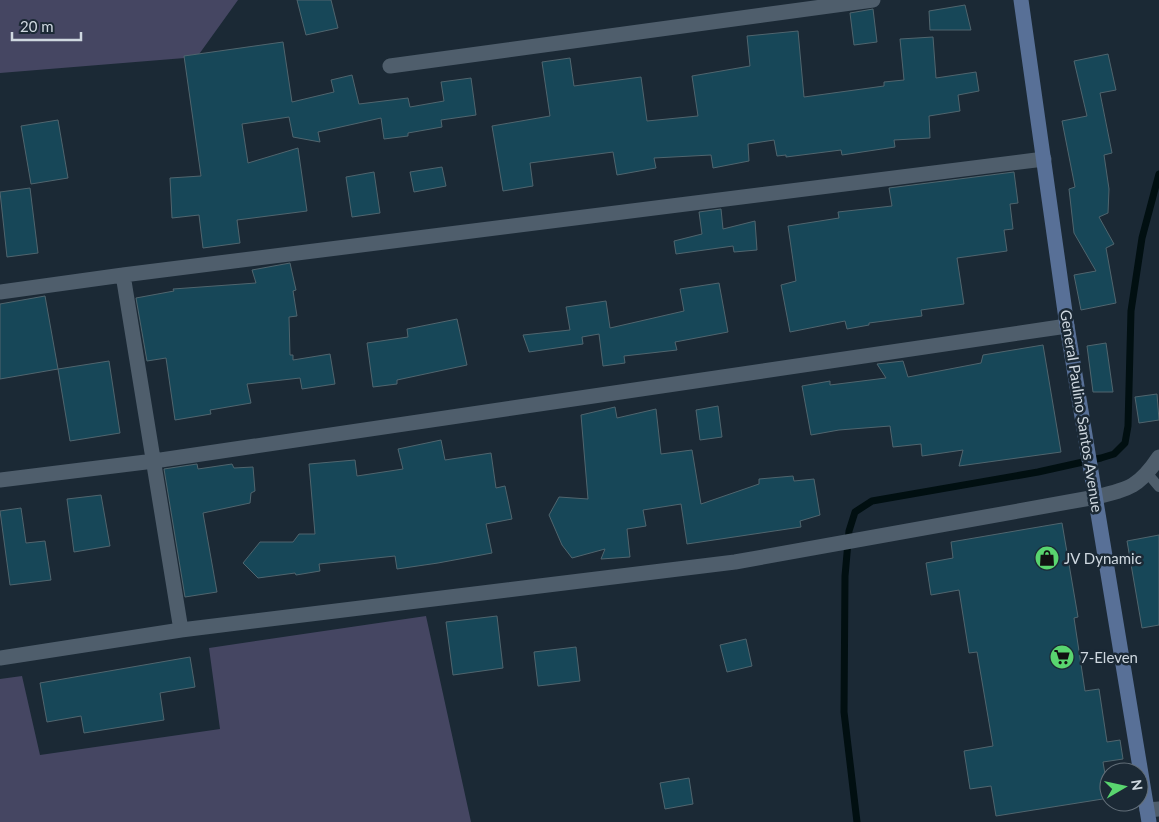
<svg xmlns="http://www.w3.org/2000/svg" width="1159" height="822" viewBox="0 0 1159 822" font-family="Lato,sans-serif">
	<style>
		.green { fill: #454662 }
		.lines { fill: none; stroke-linecap: round; stroke-linejoin: round }
		.stream { stroke: #010f11; stroke-width: 7 }
		.building { fill: #174758; stroke: #50656e }
		.lane { stroke: #4f5e6c; stroke-width: 10 }
		.street { stroke: #4f5e6c; stroke-width: 15 }
		.secondary { stroke: #587097; stroke-width: 15 }
		.labels { text-anchor: middle; dominant-baseline: central; stroke-width: 5; stroke-linejoin: round; paint-order: stroke }
		.street-label { font-size: 15px; fill: #cfd8e0; stroke: #1b2935 }
		.poi-label { font-size: 15px; fill: #cfd8e0; stroke: #1b2935; text-anchor: start }
	</style>
	<rect width="100%" height="100%" fill="#1b2935"/>
	<path class="green" d="M0,0H238L197,57L0,73Z
		M426,616L471,822H0V679L22,676L40,755L220,729L209,648Z"/>
	<g class="lines">
		<path class="stream" d="M857,822L844,712L845,576L849,531L855,512L872,501L1038,472L1101,458L1114,454L1125,443L1128,426L1131,311L1142,238L1159,174"/>
	</g>
	<path class="building" d="M297,0H331L338,28L306,35Z
		M965,5L971,30H930L929,11Z
		M873,9L877,42L854,45L850,13Z
		M798,31L804,97L884,86V82L904,80L900,39L933,37L936,78L976,72L979,91L958,95L960,111L929,116L930,138L894,140L895,147L842,155L841,150L786,157V155L777,156L774,140L748,144L749,161L713,168L711,155L654,158L656,168L617,175L613,152L530,163L533,186L503,191L492,126L550,116L542,62L570,58L574,86L641,77L647,121L698,116L692,76L750,66L747,36Z
		M283,42L292,102L334,92L331,80L352,75L359,104L408,98L410,107L444,101L441,82L471,78L476,115L441,120L442,127L408,133V136L384,139L381,118L318,132L320,142L293,137L289,117L242,124L248,163L298,148L307,211L237,220L240,243L203,248L199,215L172,218L170,178L201,176L184,56Z
		M1108,54L1116,90L1100,93L1112,153L1104,155L1109,189L1108,213L1099,217L1114,244L1106,248L1116,303L1081,310L1074,275L1096,271L1074,233L1069,189L1075,187L1062,121L1087,116L1074,61Z
		M58,120L68,178L31,184L21,126Z
		M442,167L446,186L414,192L410,172Z
		M374,172L380,213L352,217L346,177Z
		M1014,172L1018,203L1010,204L1013,229L1004,230L1007,251L957,258L964,304L921,310L922,316L869,323V325L847,329L845,321L790,332L781,285L796,281L788,226L839,218L838,212L892,206L889,188Z
		M30,188L38,253L7,257L0,192Z
		M721,209L723,229L755,221L757,250L734,252L733,246L676,254L674,241L702,234L699,212Z
		M290,263L296,290L293,291L297,316L289,317L290,355H293V360L330,354L335,384L302,389L300,378L247,384L251,403L210,410L211,414L175,420L166,358L147,361L136,298L174,291L173,289L256,283L252,270Z
		M719,283L728,332L675,342L677,350L624,356L625,363L603,366L599,334L582,337L583,344L529,352L523,335L570,330L566,307L606,301L610,328L684,311L680,289Z
		M45,296L58,369L0,379V304Z
		M457,319L467,365L397,380V384L373,387L367,343L408,337L407,329Z
		M1106,343L1113,392H1093L1087,346Z
		M1043,345L1061,452L959,466L963,450L922,456L921,444L893,447L890,426L839,430L811,435L802,386L830,381V385L886,378L877,364L903,361L908,377L981,363L983,355Z
		M109,361L120,433L70,441L58,369Z
		M1157,394L1159,420L1139,423L1135,397Z
		M718,406L722,437L700,440L696,410Z
		M615,407L617,418L656,409L661,454L692,450L701,504L759,484V479L793,476L794,481L814,479L820,515L800,521L801,527L687,544L681,504L643,510L646,526L627,529L630,557L601,559L605,549L572,558L562,545L549,515L559,497L588,499L581,415Z
		M441,440L445,460L491,453L496,488L505,486L512,519L486,524L492,553L438,563L397,569L395,556L319,564L320,571L296,575L295,573L258,578L243,563L260,542H293L299,534H315L309,464L355,460L357,476L403,469L398,449Z
		M197,464L198,469L232,464L234,468L253,467L255,491L251,493L250,503L203,513L217,592L185,597L164,469Z
		M101,495L110,546L74,552L67,499Z
		M21,508L26,543L45,541L51,580L10,585L0,511Z
		M1062,523L1078,617L1074,618L1085,691L1099,689L1107,742L1120,740L1123,759L1103,762L1109,798L996,816L991,786L970,789L964,751L993,746L977,652L969,653L959,590L931,595L926,563L953,558L951,542Z
		M1159,535V625L1142,628L1127,541Z
		M497,616L503,668L453,675L446,622Z
		M746,639L752,666L727,672L720,645Z
		M576,647L580,681L538,686L534,652Z
		M190,657L195,687L160,693L164,720L84,733L81,716L47,722L40,683Z
		M689,778L693,804L665,809L660,783Z"/>
	<g class="lines">
		<path class="lane" d="M1148,474L1159,487"/>
		<path class="street" d="M390,66L873,0
			M123,275L181,630
			M0,292L123,275L1044,159
			M0,480L154,461L1067,326
			M0,658L181,630L735,562L1096,497C1129,489 1139,487 1159,457
			M1147,810L1159,809"/>
		<path class="secondary" d="M1021,0L1067,326L1149,822"/>
	</g>
	<defs>
		<symbol id="shop-disc" viewBox="-11 -11 22 22"><circle r="9.5" fill="#59d56f" stroke="#1b2935"/><path d="M-5-2.5h2.3a2.7 3.5 0 0 1 5.4 0H5L5.5 6h-11ZM-1.5-2.5h3a1.5 2.3 0 0 0-3 0Z" fill="#111"/></symbol>
		<symbol id="supermarket-disc" viewBox="-11 -11 22 22"><circle r="9.5" fill="#59d56f" stroke="#1b2935"/><path d="M-6-5.5h2.5l.6 2H6L4.5 2H-2.5L-4.4-4H-6ZM-1.5 3.2a1.3 1.3 0 1 0 .1 0ZM3 3.2a1.3 1.3 0 1 0 .1 0Z" fill="#111"/></symbol>
	</defs>
	<g fill-rule="evenodd">
		<use href="#shop-disc" x="1033" y="544" width="28" height="28"/>
		<use href="#supermarket-disc" x="1048" y="643" width="28" height="28"/>
	</g>
	<g class="labels">
		<g class="street-label">
			<text transform="translate(1082 411) rotate(81)">General Paulino Santos Avenue</text>
		</g>
		<g class="poi-label">
			<text x="1064" y="558">JV Dynamic</text>
			<text x="1080" y="657">7-Eleven</text>
		</g>
	</g>
	<g transform="translate(1124 787) rotate(81)"><circle r="24" fill="#1b2935" stroke="#636f79"/>
	<path d="M0-4L9 19L0 12L-9 19Z" fill="#59d56f"/>
	<text y="-8" font-size="14" font-weight="bold" text-anchor="middle" fill="#cfd8e0">N</text>
	</g>
	<path d="M12 32v8h69v-8" fill="none" stroke="#cfd8e0" stroke-width="2.5"/>
	<text x="20" y="32" font-size="15" fill="#cfd8e0" stroke="#1b2935" stroke-width="4" paint-order="stroke">20 m</text>
</svg>
